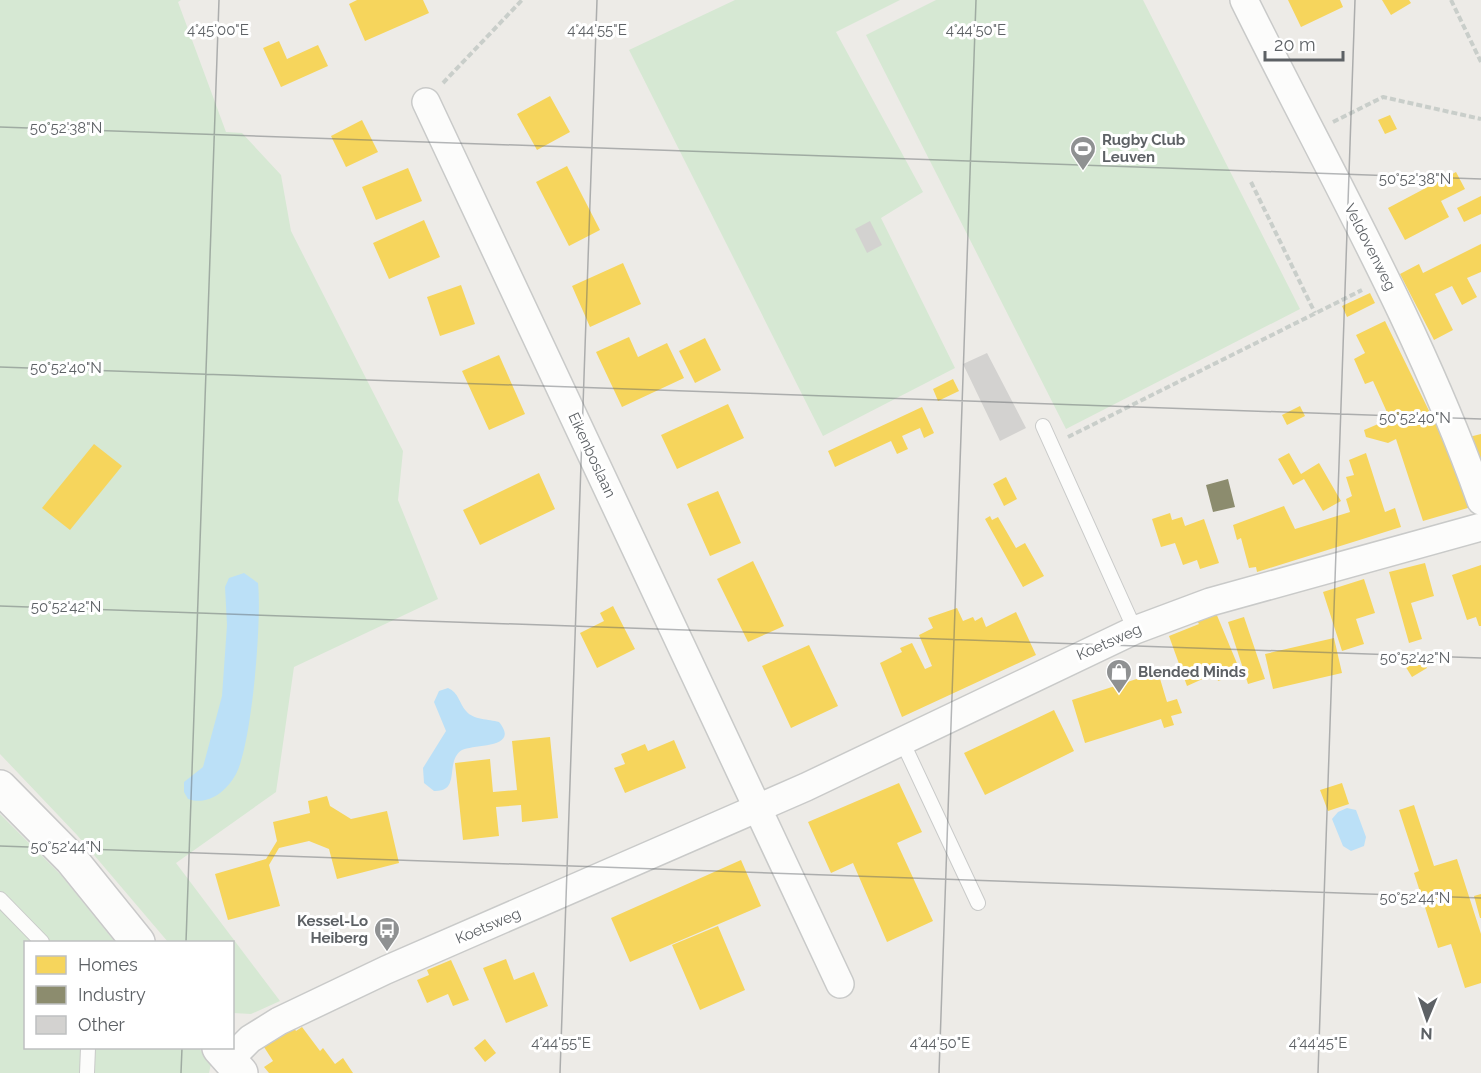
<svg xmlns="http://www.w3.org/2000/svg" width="1481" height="1073" viewBox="0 0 1481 1073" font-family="Raleway,sans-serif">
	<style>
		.green { fill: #d6e8d3 }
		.water { fill: #bbe0f7 }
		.homes { fill: #f6d55c }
		.industry { fill: #8c8c6e }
		.building { fill: #d3d2d0 }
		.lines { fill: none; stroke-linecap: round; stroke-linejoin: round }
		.lane-casing { stroke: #c9cac9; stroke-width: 16 }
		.street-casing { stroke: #c9cac9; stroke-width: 30 }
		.secondary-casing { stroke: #c9c9c9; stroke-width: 36 }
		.path { stroke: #c9ceca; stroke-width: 4; stroke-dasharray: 6 3; stroke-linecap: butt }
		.lane { stroke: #fcfcfb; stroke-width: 14 }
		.street { stroke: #fcfcfb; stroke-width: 27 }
		.secondary { stroke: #fcfcfb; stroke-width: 33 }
		.ticks { fill: none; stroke: #5d6165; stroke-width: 1.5; stroke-opacity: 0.45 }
		.labels { text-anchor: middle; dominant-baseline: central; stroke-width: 6; stroke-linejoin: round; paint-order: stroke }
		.poi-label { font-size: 15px; font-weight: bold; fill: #5d6165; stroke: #fff; text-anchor: start }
		.street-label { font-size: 15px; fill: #5d6165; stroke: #fff }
		.ticks-label { font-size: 15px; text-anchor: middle; fill: #5d6165; stroke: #fff; stroke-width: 6; stroke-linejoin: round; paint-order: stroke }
	</style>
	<rect width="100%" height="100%" fill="#edebe7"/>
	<path class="green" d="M0,0H181L178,2L226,132L242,133L281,175L291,231L403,451L398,500L438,599L294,667L276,792L176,863L280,1001L251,1014L233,1013L232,942H168L77,835L0,754Z
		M735,0H900L836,32L923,192L881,218L955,368L823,436L629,50Z
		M936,0H1143L1300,309L1066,429L866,35Z
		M0,814L61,875L115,942H26V1048H199L211,1064L209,1073H0Z"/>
	<path class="water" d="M244,573L258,583C262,619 252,744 236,774C226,792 208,806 188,799L184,792V782L203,767L222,696L227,625L225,587L229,578Z
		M448,688C459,693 459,703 466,711C473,720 489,719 499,722C521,749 474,744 462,750C444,761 462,792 434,791L424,783L423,768L446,731L434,702L439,691Z
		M1347,808L1356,810L1366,837L1364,846L1351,851L1343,846L1332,819L1338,812Z"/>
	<path class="homes" d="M357,0H423L429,13L365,41L349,4Z
		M1288,0H1340L1343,7L1301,27Z
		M1382,0H1409L1411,3L1391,15Z
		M279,41L287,59L318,45L328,66L281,87L263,48Z
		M550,96L570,132L537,150L517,114Z
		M1390,115L1397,129L1385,134L1378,120Z
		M362,120L378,152L346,167L331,136Z
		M567,166L600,230L569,246L536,182Z
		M408,168L422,201L376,220L362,187Z
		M1456,172L1465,189L1441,201L1449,217L1405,240L1388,208Z
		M1481,196V214L1464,222L1457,208Z
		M424,220L440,257L389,279L373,243Z
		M1481,244V272L1467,278L1477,297L1462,305L1452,286L1435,294L1453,330L1434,340L1400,274L1419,264L1423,273Z
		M623,263L641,304L590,327L572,286Z
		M461,285L475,324L440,336L427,297Z
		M1370,293L1375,303L1347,317L1342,306Z
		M1385,321L1434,421L1441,417L1478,505L1423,521L1396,439L1388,443L1366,437L1364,430L1390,419L1373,381L1365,384L1354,359L1365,353L1356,335Z
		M629,337L638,357L667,343L684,378L622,407L596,352Z
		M705,338L721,370L695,383L679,351Z
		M499,355L525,414L489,430L462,371Z
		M953,379L959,391L938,401L933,389Z
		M728,404L744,438L677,469L661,435Z
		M1300,406L1305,416L1287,425L1282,415Z
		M922,407L934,433L924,438L920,428L902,436L908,449L897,454L891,441L835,467L828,451Z
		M1481,434V480L1465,438Z
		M94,444L122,466L70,530L42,508Z
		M1289,453L1301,474L1319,463L1341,501L1323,511L1304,479L1293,485L1278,459Z
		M1366,453L1385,512L1395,508L1401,527L1257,572L1256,567L1249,568L1241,538L1237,540L1233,525L1284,506L1295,529L1350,512L1346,499L1352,496L1346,477L1354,475L1349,460Z
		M539,473L555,509L480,545L463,510Z
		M1006,477L1017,499L1004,506L993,484Z
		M718,491L741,543L710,556L687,504Z
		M1170,513L1172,520L1182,517L1185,526L1204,519L1219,563L1200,569L1197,560L1183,565L1175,543L1161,547L1152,519Z
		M990,516L992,520L998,517L1016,548L1025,543L1044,576L1023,587L985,519Z
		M753,561L784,626L748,642L717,579Z
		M1425,563L1434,596L1411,603L1422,639L1409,643L1389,572Z
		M1481,565V626H1479L1476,617L1467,620L1452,575Z
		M1364,579L1375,613L1356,619L1364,644L1342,651L1323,592Z
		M613,606L635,649L597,668L580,633L604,621L600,613Z
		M957,608L963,621L973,617L975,621L982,617L986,627L1016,612L1036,655L902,717L880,663L902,652L900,648L912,643L925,669L932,666L919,635L933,628L928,618Z
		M1216,613L1241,673L1218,681L1216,673L1187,686L1169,636L1199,624L1197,621Z
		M1244,617L1265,679L1248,684L1228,622Z
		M1334,638L1342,673L1273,689L1265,654Z
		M809,645L838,706L791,728L762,666Z
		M1416,652L1427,668L1412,677L1402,661Z
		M1158,672L1167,702L1177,699L1182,713L1171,716L1174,725L1164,728L1161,719L1085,743L1072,700Z
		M1054,710L1074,751L985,795L964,753Z
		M550,737L558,818L522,822L521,805L496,807L499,836L463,840L455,763L490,759L493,792L517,790L512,741Z
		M674,740L686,768L625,793L614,768L625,764L621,754L645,744L648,751Z
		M899,783L922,832L897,843L933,921L887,942L853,863L831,873L808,822Z
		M1342,783L1349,804L1328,811L1320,790Z
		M327,796L330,806L351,819L387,811L399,863L337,879L329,849L309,841L279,848L269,865L280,906L228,920L215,874L266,859L277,841L273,822L310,813L308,801Z
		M1414,805L1434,866L1457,859L1481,934V983L1465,988L1451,944L1438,948L1414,873L1419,871L1399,810Z
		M741,860L761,906L630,962L611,918Z
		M1481,894V918H1480L1474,896Z
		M718,926L745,990L700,1010L672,945Z
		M506,959L514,980L534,972L548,1006L506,1023L483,968Z
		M451,960L469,1000L453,1006L448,994L427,1003L417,980L429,975L427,970Z
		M293,1026L296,1031L302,1027L320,1051L323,1048L335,1064L343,1058L353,1073H269L264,1067L273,1061L264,1047Z
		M485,1039L496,1053L485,1062L474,1048Z"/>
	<path class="industry" d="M1228,479L1235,507L1213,512L1206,485Z"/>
	<path class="building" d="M870,221L882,245L867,253L855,229Z
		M987,353L1026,428L1000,441L963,364Z"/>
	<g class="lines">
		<defs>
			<path id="lane" d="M1043,426L1135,630
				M902,741L978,903
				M0,899L42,942
				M87,1073L88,1048"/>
			<path id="street" d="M1244,0C1326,166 1419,326 1481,501
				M426,102L840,984
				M230,1059L250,1039L279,1021L386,970L806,787L1135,630L1210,602L1481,527"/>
			<path id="secondary" d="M0,787L71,859L138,942
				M219,1048L241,1073"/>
		</defs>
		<use href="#lane" class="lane-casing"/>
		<use href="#street" class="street-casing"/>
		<use href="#secondary" class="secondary-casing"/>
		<path class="path" d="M1451,0L1481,62
			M443,83L522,0
			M1333,122L1383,97L1481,119
			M1251,182L1315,313
			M1068,437L1362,290"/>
		<use href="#lane" class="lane"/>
		<use href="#street" class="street"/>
		<use href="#secondary" class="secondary"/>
	</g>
	<path class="ticks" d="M0,127L1481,179M0,367L1481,419M0,606L1481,658M0,846L1481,898M186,942L219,0M181,1073L182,1048M560,1073L597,0M939,1073L976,0M1318,1073L1355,0"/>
	<defs>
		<symbol id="stadium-pin" viewBox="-11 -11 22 30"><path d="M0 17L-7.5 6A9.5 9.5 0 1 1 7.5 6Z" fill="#8f9192" stroke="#fff"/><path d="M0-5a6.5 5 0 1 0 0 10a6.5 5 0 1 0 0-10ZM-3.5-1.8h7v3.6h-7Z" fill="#fff"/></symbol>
		<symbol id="shop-pin" viewBox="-11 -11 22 30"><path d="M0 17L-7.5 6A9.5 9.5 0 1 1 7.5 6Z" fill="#8f9192" stroke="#fff"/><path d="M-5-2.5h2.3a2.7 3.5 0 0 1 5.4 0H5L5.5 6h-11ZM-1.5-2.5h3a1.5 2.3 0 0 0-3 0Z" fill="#fff"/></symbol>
		<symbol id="bus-pin" viewBox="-11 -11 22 30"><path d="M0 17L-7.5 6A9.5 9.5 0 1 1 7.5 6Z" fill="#8f9192" stroke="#fff"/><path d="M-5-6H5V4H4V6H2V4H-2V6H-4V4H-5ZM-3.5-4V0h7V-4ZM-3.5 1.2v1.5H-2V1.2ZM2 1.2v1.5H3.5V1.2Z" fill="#fff"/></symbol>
	</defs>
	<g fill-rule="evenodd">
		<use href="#stadium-pin" x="1068" y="134" width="30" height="40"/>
		<use href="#shop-pin" x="1104" y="657" width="30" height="40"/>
		<use href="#bus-pin" x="372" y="915" width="30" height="40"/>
	</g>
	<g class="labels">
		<g class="poi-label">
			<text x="1102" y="140">Rugby Club<tspan x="1102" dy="17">Leuven</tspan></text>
			<text x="1138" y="672">Blended Minds</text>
			<text x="368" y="921" text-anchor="end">Kessel-Lo<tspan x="368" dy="17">Heiberg</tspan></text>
		</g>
		<g class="street-label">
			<text transform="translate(1370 247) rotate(63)">Veldovenweg</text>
			<text transform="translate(592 455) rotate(65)">Eikenboslaan</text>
			<text transform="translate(1109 642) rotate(-24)">Koetsweg</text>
			<text transform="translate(488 926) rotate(-23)">Koetsweg</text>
		</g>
	</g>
	<g class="ticks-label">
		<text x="218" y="35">4°45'00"E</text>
		<text x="597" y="35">4°44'55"E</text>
		<text x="976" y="35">4°44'50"E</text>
		<text x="66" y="133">50°52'38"N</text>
		<text x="1415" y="184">50°52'38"N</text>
		<text x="66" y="373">50°52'40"N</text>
		<text x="1415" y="423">50°52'40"N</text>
		<text x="66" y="612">50°52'42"N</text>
		<text x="1415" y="663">50°52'42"N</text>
		<text x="66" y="852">50°52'44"N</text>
		<text x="1415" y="903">50°52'44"N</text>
		<text x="561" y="1048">4°44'55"E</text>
		<text x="940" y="1048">4°44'50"E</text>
		<text x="1318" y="1048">4°44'45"E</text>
	</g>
	<rect x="24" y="941" width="210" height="108" fill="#ffffff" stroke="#bec0c1" stroke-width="1.5"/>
	<rect x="36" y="956" width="30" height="18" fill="#f6d55c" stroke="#bec0c1" stroke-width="1.5"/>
	<text x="78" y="971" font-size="18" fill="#5d6165">Homes</text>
	<rect x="36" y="986" width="30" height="18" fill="#8c8c6e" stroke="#bec0c1" stroke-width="1.5"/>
	<text x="78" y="1001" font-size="18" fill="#5d6165">Industry</text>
	<rect x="36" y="1016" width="30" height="18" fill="#d3d2d0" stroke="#bec0c1" stroke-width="1.5"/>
	<text x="78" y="1031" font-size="18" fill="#5d6165">Other</text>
	<g transform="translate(1427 1019) rotate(182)" stroke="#ffffff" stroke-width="4.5" paint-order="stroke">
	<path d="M0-4.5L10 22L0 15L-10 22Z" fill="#5d6165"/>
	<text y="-9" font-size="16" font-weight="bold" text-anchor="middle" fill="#5d6165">N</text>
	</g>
	<path d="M1265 51v9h78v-9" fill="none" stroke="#5d6165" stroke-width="3"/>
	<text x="1274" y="51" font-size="18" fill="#5d6165" stroke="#ffffff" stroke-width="4.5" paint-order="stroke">20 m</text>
</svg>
